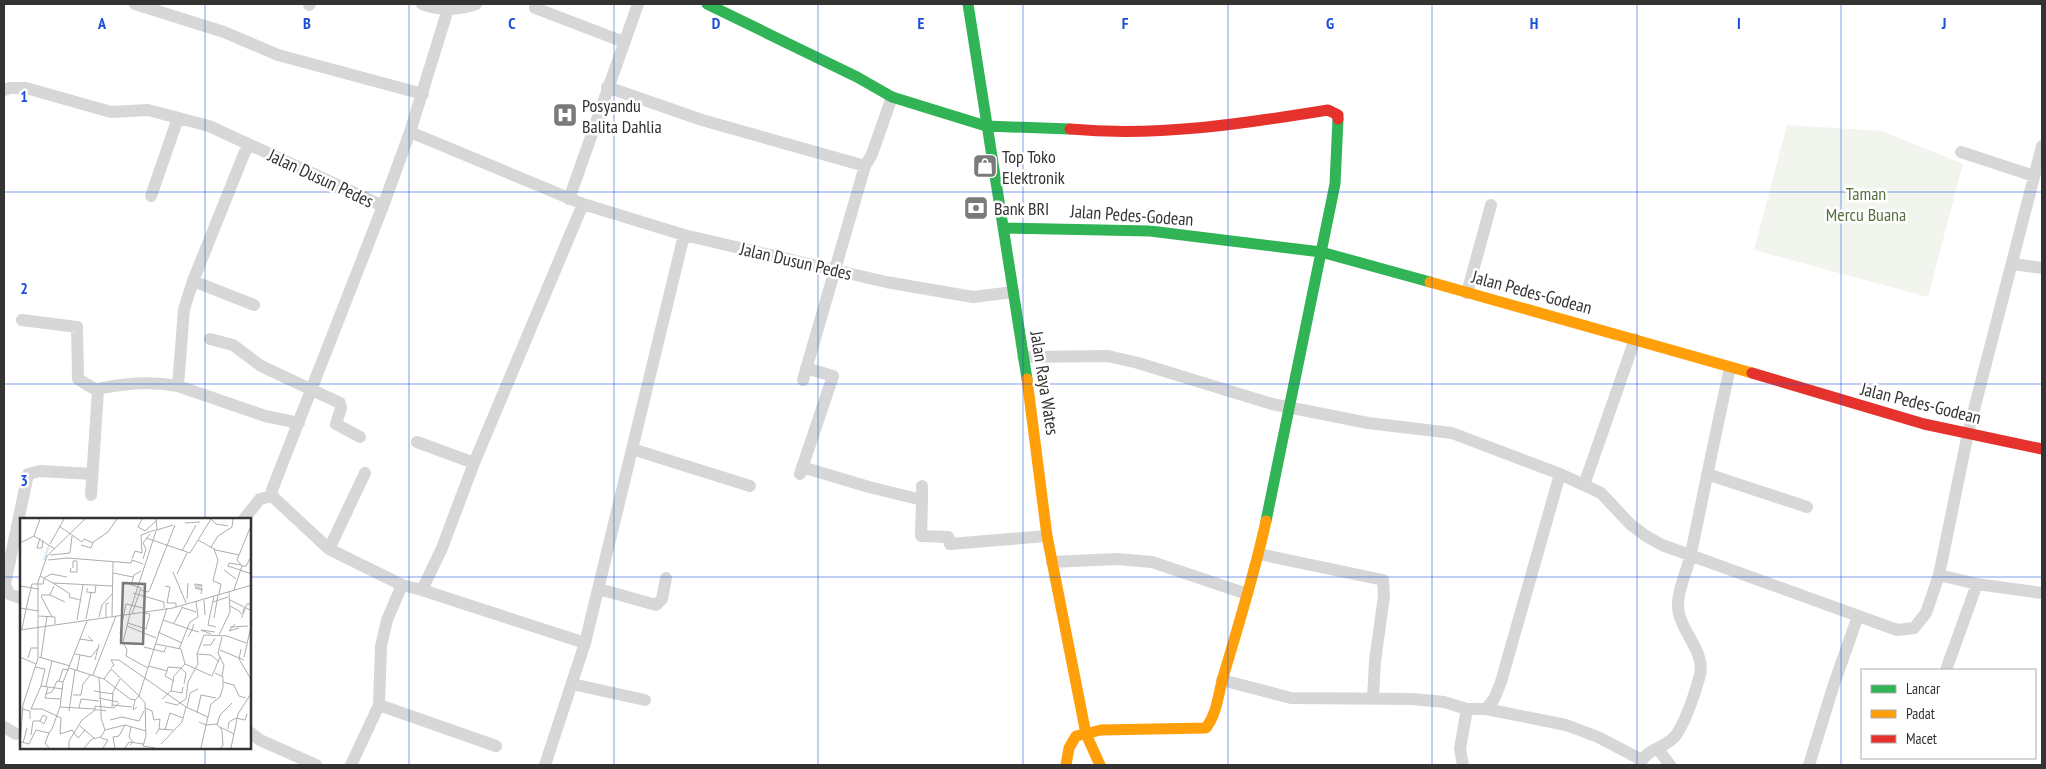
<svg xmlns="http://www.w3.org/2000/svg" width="2046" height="769" viewBox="0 0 2046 769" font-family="'PT Sans Narrow',sans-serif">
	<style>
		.green { fill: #f1f5ed }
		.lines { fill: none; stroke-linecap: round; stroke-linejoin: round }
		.street { stroke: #d7d7d7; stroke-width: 12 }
		.fast { stroke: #30b455; stroke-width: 11 }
		.slow { stroke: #ff9f0a; stroke-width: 11 }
		.jam { stroke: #e5322d; stroke-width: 11 }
		.grid { fill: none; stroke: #1d4ed8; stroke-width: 1; stroke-opacity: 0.55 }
		.labels { text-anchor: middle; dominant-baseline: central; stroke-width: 5; stroke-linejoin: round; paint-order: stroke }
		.poi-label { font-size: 18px; fill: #333; stroke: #fff; text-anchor: start }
		.street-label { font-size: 18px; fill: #333; stroke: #fff }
		.park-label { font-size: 18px; fill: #56703f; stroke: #fff }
		.inset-river { fill: none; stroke: #ddebf3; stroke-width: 2.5 }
		.inset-road { fill: none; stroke: #adadad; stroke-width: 1 }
		.view { fill: #7a7a7a; fill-opacity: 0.15; stroke: #7a7a7a; stroke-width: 2.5 }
		.inset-edge { fill: none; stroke: #333; stroke-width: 2.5 }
		.grid-label { font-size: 16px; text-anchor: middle; font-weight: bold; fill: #1d4ed8; stroke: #fff; stroke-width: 5; stroke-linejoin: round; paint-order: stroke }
	</style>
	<rect width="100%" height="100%" fill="#fff"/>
	<path class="green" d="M1787,125L1882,131L1963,164L1928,297L1754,250Z"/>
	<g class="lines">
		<path class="street" d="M135,4L224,32L278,55L423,94
			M422,4C439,11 459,10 476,4
			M309,5L310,4
			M535,8L624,42
			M607,87L702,120L865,166
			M4,90L10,88H26L111,112L148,110L209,126L383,206L410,132L583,204L684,235L886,282L973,297L1013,292
			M410,132L448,9
			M248,144L193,281L184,309L178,386L265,416L299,423
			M1961,152L2034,176
			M151,196L178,118
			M569,199L638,4
			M383,206L272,490V496L329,549L402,585L422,590L442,548L474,463L583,204
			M2013,264L2042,268
			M193,281L254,305
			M1467,293L1491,205
			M22,320L77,327L78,379L98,391L91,495
			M210,339L233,345L261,366L340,403L341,408L336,424L360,437
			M1023,357L1108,356L1138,363L1272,404L1368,423L1452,433L1560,474L1601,493L1630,524L1646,536L1662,545L1897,630L1914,628L1926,613L1939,575L1968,433L2042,146
			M803,380L865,166L872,154L892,97
			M97,389C125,383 151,381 178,386
			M417,442L474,463
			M632,449L750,486
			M802,467L869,487L922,500V486
			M800,474L833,376L806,368
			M1707,474L1807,507
			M1584,485L1635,339
			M922,500L921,536L948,537L950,544L1047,536
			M244,519L260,499L272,496
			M329,549L365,473
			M1259,554L1383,580L1384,596L1375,661L1373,698
			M1052,562L1117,559L1152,562L1247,594
			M1939,575L1977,584L2042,593
			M599,589L656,605L662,599L666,578
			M422,590L585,643
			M21,598L9,594L5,584L28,474L40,471L92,474
			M1946,670L1977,584
			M1222,680L1291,698L1412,699L1444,702L1467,709H1486L1566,725L1598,737L1642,760
			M572,684L645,700
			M379,705L496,746
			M1486,709L1494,699L1501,682L1560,474
			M4,727L16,734
			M251,733L260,740L316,765
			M1658,749L1670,765
			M351,765L379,705L381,646L387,620L402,585
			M545,765L585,643L684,235
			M1463,765L1460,749L1467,709
			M1640,765C1644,749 1667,748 1676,735C1687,719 1695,693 1700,675C1706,650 1677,629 1678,604C1678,587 1688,570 1691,553C1704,492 1716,430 1730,368
			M1809,765L1834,684L1858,616"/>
		<path class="fast" d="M707,4L857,77L892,97L986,126L1070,129
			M968,4L1027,379
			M1003,228L1150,231L1321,252L1430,282
			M1266,521L1335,184L1338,119"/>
		<path class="slow" d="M1430,282L1752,373
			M1027,379L1047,536L1086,734L1100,765
			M1066,765L1069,748L1076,736L1101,730L1206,728C1218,712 1218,693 1224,674C1239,623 1255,572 1266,521"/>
		<path class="jam" d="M1070,129C1157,137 1242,124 1328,110L1338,115V119
			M1752,373L1924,424L2042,449"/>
	</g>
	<path class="grid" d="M205,4V519M409,4V765M614,4V765M818,4V765M1023,4V765M1228,4V765M1432,4V765M1637,4V765M1841,4V765M4,192H2042M4,384H2042M4,577H21M250,577H2042M205,748V765"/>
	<defs>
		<symbol id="hospital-square" viewBox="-11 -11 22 22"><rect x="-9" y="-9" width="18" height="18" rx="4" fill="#7a7a7a" stroke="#fff"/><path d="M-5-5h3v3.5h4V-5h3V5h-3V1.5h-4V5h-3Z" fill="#fff"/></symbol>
		<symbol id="shop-square" viewBox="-11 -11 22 22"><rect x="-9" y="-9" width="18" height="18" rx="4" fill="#7a7a7a" stroke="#fff"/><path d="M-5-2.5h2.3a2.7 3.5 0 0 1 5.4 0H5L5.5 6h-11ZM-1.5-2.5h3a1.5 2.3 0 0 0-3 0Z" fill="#fff"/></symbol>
		<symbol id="bank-square" viewBox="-11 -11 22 22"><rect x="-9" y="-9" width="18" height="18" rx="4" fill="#7a7a7a" stroke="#fff"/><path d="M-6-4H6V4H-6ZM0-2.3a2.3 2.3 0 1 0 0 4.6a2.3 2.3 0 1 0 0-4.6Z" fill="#fff"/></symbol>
	</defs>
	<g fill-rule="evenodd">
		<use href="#hospital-square" x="551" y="101" width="28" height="28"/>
		<use href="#shop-square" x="971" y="152" width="28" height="28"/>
		<use href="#bank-square" x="962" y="194" width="28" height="28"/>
	</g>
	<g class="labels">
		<g class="poi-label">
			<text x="582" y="105">Posyandu<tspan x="582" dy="21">Balita Dahlia</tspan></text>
			<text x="1002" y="156">Top Toko<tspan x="1002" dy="21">Elektronik</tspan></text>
			<text x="994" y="208">Bank BRI</text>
		</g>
		<g class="street-label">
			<text transform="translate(321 178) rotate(25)">Jalan Dusun Pedes</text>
			<text transform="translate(1132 215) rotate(4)">Jalan Pedes-Godean</text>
			<text transform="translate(796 261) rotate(13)">Jalan Dusun Pedes</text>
			<text transform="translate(1532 292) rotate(15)">Jalan Pedes-Godean</text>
			<text transform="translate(1045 383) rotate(81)">Jalan Raya Wates</text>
			<text transform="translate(1921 403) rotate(14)">Jalan Pedes-Godean</text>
		</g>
		<g class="park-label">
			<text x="1866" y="193">Taman<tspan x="1866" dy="21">Mercu Buana</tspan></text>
		</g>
	</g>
	<g transform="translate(20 518)">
		<rect width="231" height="231" fill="#fff"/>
		<path class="inset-river" d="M24,42L29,27"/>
		<path class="inset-road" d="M122,1L118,9L125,13L136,3M191,1L196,6L208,8M165,5L180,4M39,8L62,24L64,21L73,25L71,30L61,27M137,12L153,7M14,18L20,1M20,20L17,30H22L23,22M126,20L170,35L191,1M178,22L196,32L219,37M0,25L14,18L35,31M72,25L88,14L97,1M30,26L44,1M191,29L198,18L212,9L213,1M194,31L198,42L193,63L201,66L199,76M162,33L176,7M122,35L121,17L135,12M30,37L50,35L52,18M112,41L115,33L122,35M123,41L126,31L123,25L130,16M28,42L47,40L111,45L112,42L123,46M221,47L209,45L208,48L232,56M222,48H226L232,37M51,50L50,54H57V43H53V50M204,52L216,61M153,54L166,85M93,55L113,59M157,56L167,35M20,58L33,65L93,68M24,60L31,56L47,59M33,65L50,76L49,79L60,82M106,65L121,70L112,96M175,66L182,67V68H175ZM111,67L114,57L121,53M0,68L19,71M145,68L150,69L147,85H156V89M67,70V74L75,75L76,67M121,72L128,74L130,71L155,7M214,72L222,48L217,42L232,5M113,75L144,84V90M181,76L182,72V70H175L182,72M21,77H30L34,68M30,77L45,84M21,78L32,99M194,78L188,107L196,109M167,81L168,65M184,82L185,97M210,82L232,93M193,84L208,79M210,88L219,93L223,98L221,100M161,89L176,94M0,90L6,91L2,111M224,90L223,96L227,86H232M19,93L6,91L12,66H23L24,61M109,96L137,10L136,1M110,96L103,124L107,132L106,138L128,150M19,98L35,99V106M92,98L93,44M79,99L82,87L92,76M86,99V86L89,85M194,100L198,77M66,101L71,75M57,102L63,67M143,102L172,112L174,106M154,105L162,90M215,106L209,113L219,110M107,108L136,120M18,109V64L27,38L65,1M210,109L228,108M0,112L153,90L232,67M138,114L162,125M100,116L106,86L123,90L124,95L130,96L126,111L108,105M191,116L181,112L195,114M199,117L210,94L209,74M168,119L172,112L179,114M202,119L198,135L204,147L202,158M60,121L73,123L68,118M136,126L161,131L165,146M183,127H191L195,120M124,129L144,134L146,129M159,131L170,104L178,99L176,83M221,131L219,141L232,163M200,132L224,142M55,136L71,139L78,130M0,139L16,146M19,139L50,148M21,139L27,98M224,139L232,104M8,140L11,130H18M75,142L79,126M199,144L191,137L177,136L184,117L207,118L226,125M165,146L192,158L200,139M129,148L147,153L148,149L161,150M15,149L25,151L21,168L43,171M49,150L84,161L91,151L119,178L115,182L110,181L84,161M91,150L94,147L91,142H99L166,189L188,199L191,186L200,179L203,169V159L195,155M161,150L166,155L164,166M57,152L60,137M147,153L145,158L154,163M73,157L96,98M39,163L43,151L49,152M203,164L214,167L219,178L226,180M21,168L11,191H22L41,200L40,216L52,212L58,220L65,212M26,168L32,143M28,169L25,180L40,181M74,173L93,176M151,173L162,175L163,169M26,176L32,174L37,163L43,164M53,177H61L63,166L71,156M79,180L98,184M142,181L151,173L154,158L165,146M115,182L113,192L117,189M145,184L157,187L166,181L168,164L178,146L177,136M92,187L112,189M40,189L75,191M92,189L93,174L100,161M167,189L170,175L178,171M59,190L61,181L79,183M125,190L132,193L134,202L140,201L139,211M2,191L10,193V201M75,192V188L94,190L99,185M49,193L55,152M177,195L181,177L196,180M188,199L186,207L197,206L202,212L203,228L200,230M90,202L102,199L119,203L124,193M179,204L186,207L181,230M197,207L200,197L212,185M60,208L74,220M200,209L214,216M208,211L209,204L216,200L225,202L227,196M85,212L81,200V192L86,193M145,212L150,195L163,200M29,215L25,225L29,230M136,216L139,211L153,212M11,217L13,203H20L23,197L27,199L24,206L20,203M81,220L88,222L83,230M1,224L9,226L16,212L29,215L32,211L40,189L43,164L67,103M3,225L7,210M141,226L162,204L166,189M110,227L113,224L109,219L111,209M0,228L3,187L18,140V109M49,230V223L62,202L75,192H81L79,159M64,230L72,221L81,219L85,212L105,207L126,213M95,230L93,219L99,218L105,207M105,230L109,224L123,226M135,230L123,228L126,218L125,185L119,178L147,90M211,230L218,196L232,174"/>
		<path class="view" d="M103,65L125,66L123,126L101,125Z"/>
		<rect width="231" height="231" class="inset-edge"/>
	</g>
	<g class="grid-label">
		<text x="102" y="29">A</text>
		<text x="307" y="29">B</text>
		<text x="512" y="29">C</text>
		<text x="716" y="29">D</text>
		<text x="921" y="29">E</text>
		<text x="1125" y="29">F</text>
		<text x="1330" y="29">G</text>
		<text x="1534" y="29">H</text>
		<text x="1739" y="29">I</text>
		<text x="1944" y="29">J</text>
		<text x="24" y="102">1</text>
		<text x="24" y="294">2</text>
		<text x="24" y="486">3</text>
	</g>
	<rect width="2046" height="769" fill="none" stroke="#333333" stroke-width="10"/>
	<rect x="1861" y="669" width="175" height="90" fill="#ffffff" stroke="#adadad"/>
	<rect x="1871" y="685" width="25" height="8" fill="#30b455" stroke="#adadad"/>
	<text x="1906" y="694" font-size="15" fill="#333333">Lancar</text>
	<rect x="1871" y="710" width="25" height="8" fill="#ff9f0a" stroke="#adadad"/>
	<text x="1906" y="719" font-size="15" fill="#333333">Padat</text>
	<rect x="1871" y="735" width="25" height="8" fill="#e5322d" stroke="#adadad"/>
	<text x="1906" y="744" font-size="15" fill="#333333">Macet</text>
</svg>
